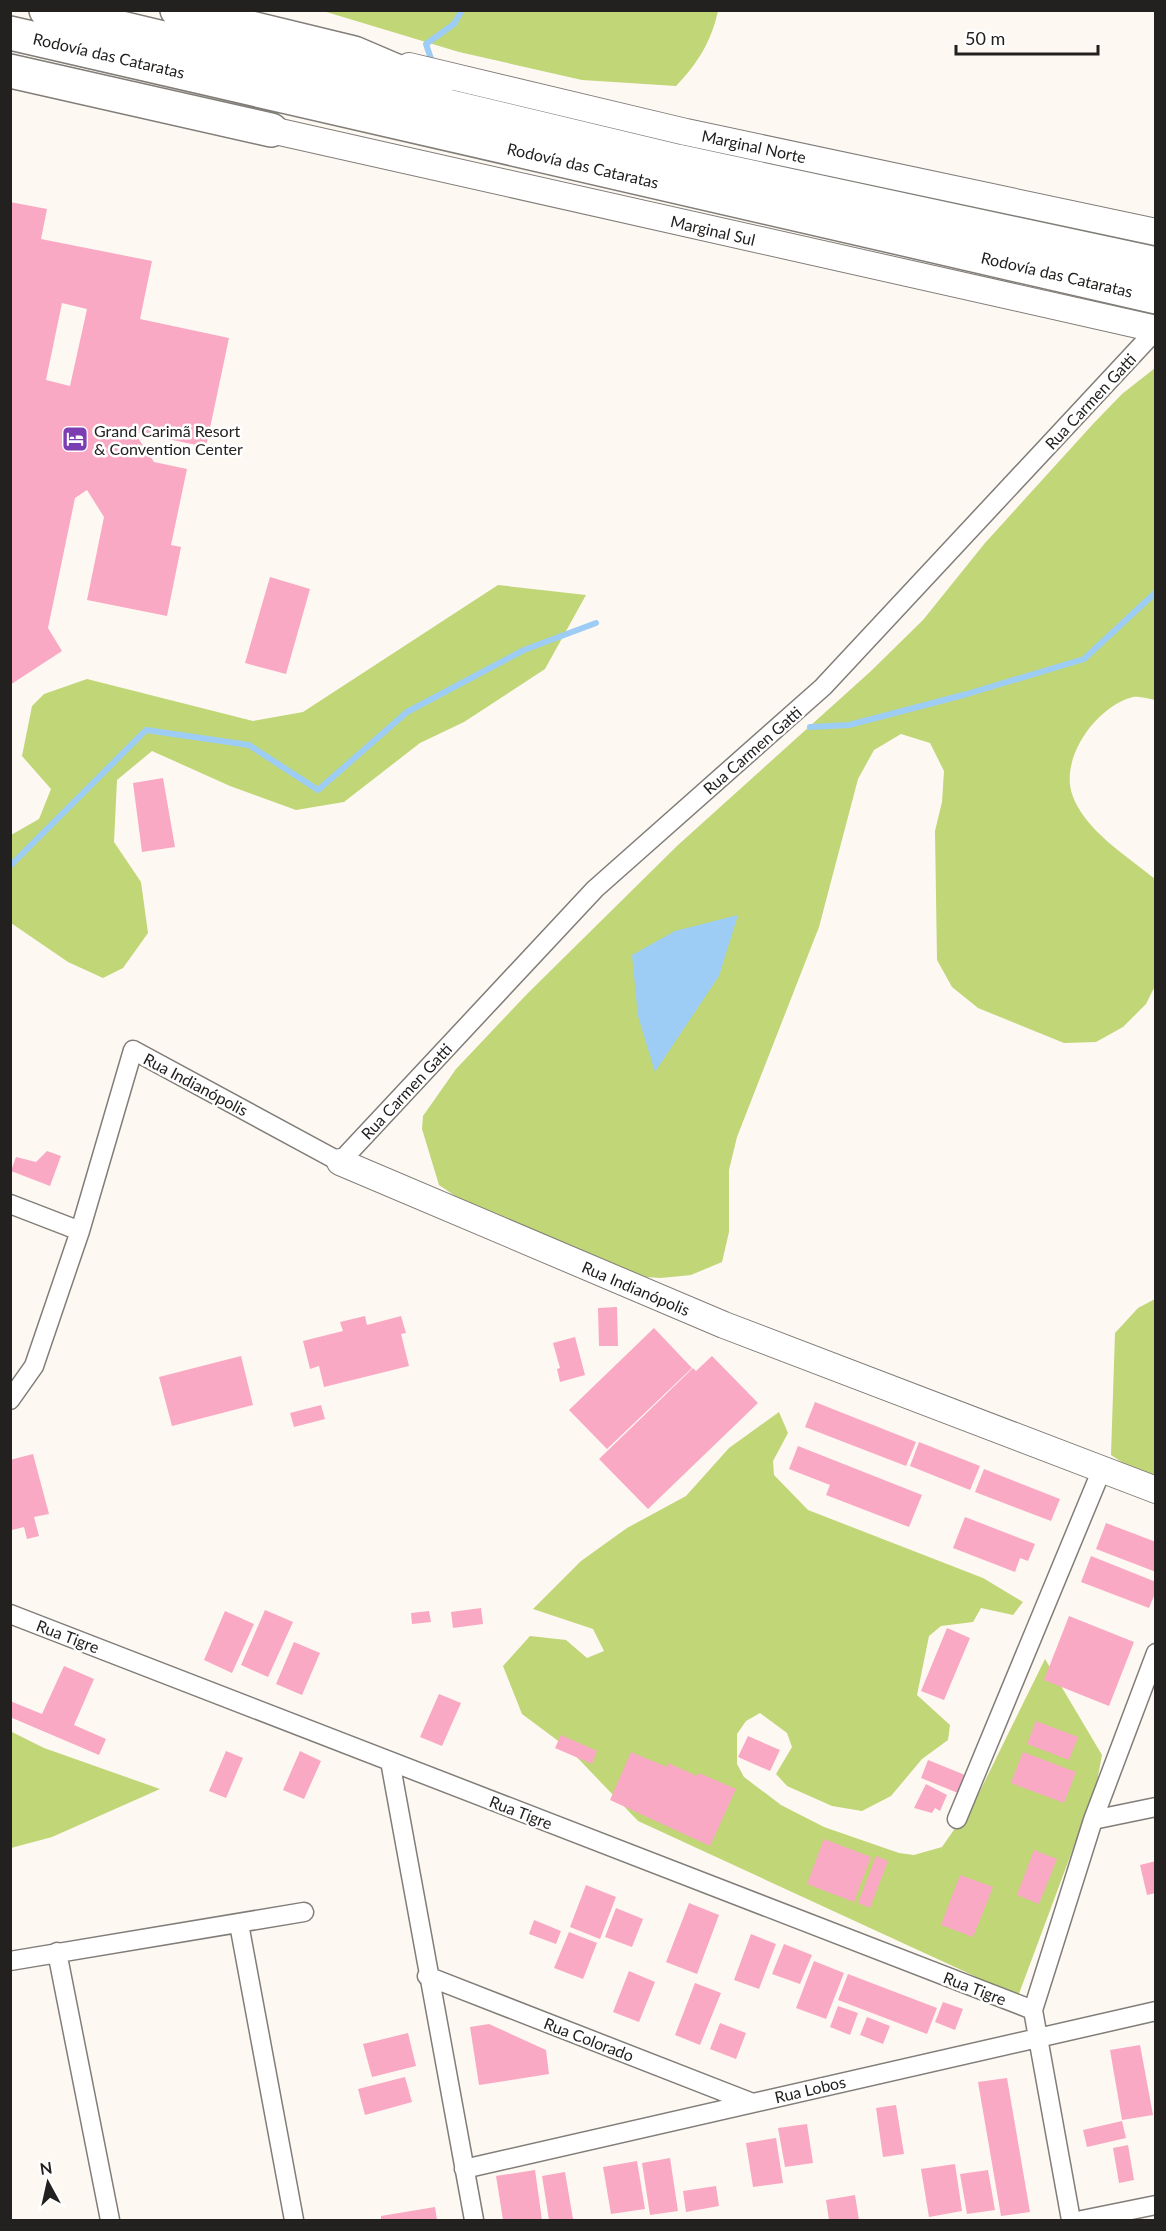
<svg xmlns="http://www.w3.org/2000/svg" width="1166" height="2231" viewBox="0 0 1166 2231" font-family="Lato,sans-serif">
	<style>
		.forest { fill: #c0d677 }
		.water { fill: #9dcdf4 }
		.lines { fill: none; stroke-linecap: round; stroke-linejoin: round }
		.stream { stroke: #9dcdf4; stroke-width: 6 }
		.building { fill: #f9a9c3; fill-rule: evenodd }
		.street-casing { stroke: #817d78; stroke-width: 21 }
		.secondary-casing { stroke: #817d78; stroke-width: 28 }
		.highway-casing { stroke: #817d78; stroke-width: 36 }
		.street { stroke: #fff; stroke-width: 18 }
		.secondary { stroke: #fff; stroke-width: 26 }
		.highway { stroke: #fff; stroke-width: 33 }
		.labels { text-anchor: middle; dominant-baseline: central; stroke-width: 5; stroke-linejoin: round; paint-order: stroke }
		.street-label { font-size: 16px; fill: #23211f; stroke: #fff }
		.poi-label { font-size: 16px; fill: #23211f; stroke: #fff; text-anchor: start }
	</style>
	<rect width="100%" height="100%" fill="#fef8f3"/>
	<path class="forest" d="M323,11H718C711,42 698,63 676,86L582,80L459,52Z
		M1155,368V700C1149,699 1139,696 1133,697C1097,706 1060,757 1072,794C1084,830 1127,856 1155,879V986L1146,1004L1123,1027L1096,1042L1064,1043L978,1008L952,987L937,960L935,831L942,802L944,771L930,743L901,734L874,750L858,779L819,927L737,1137L729,1170V1232L722,1262L691,1275L661,1278L631,1276L492,1221L439,1185L422,1129L423,1116L456,1069L527,994L678,845L871,671L923,620L985,543L1093,424L1122,394Z
		M498,585L586,595L545,669L464,722L420,743L344,802L296,810L230,786L152,751L117,780L114,842L141,882L148,933L123,968L103,978L68,962L11,923V835L39,819L51,789L22,756L32,706L44,694L87,679L253,721L303,712Z
		M1155,1299V1480L1141,1475L1111,1455L1115,1333L1138,1308Z
		M779,1412L788,1433L773,1461L774,1475L808,1510L983,1578L1023,1602L1013,1615L981,1608L973,1622L941,1626L929,1636L917,1695L950,1725L948,1740L922,1759L891,1796L862,1811L832,1806L787,1786L776,1774L792,1747L787,1733L760,1713L746,1721L737,1734V1764L744,1777L781,1805L824,1827L899,1853L914,1855L942,1847L978,1795L1045,1659L1102,1755L1096,1787L1017,1999L970,1974L638,1821L569,1749L522,1714L503,1666L530,1636L566,1640L587,1658L604,1651L593,1629L533,1609L581,1561L627,1528L686,1496L729,1448Z
		M10,1731L44,1748L160,1789L52,1837L11,1848Z"/>
	<path class="water" d="M738,915L719,976L655,1072L638,1016L632,955L675,931Z"/>
	<g class="lines">
		<path class="stream" d="M431,59L426,44L454,24L462,10
			M810,727L849,725L967,694L1084,659L1156,592
			M10,866L146,730L249,745L318,790L407,712L524,650L596,623"/>
	</g>
	<path class="building" d="M10,202L47,209L41,239L152,261L140,319L229,338L206,447L134,432L154,462L187,469L171,545L181,547L167,616L87,600L104,517L87,490L75,498L48,628L62,651L10,685ZM62,303L87,309L70,386L46,380Z
		M270,577L310,589L286,674L245,663Z
		M163,778L175,847L142,852L133,783Z
		M47,1151L61,1156L50,1186L11,1171L16,1157L36,1162Z
		M617,1307L618,1346H599L598,1308Z
		M365,1316L367,1325L401,1316L406,1333L401,1334L409,1366L324,1387L319,1366L310,1369L303,1341L343,1331L340,1322Z
		M654,1328L692,1368L607,1449L569,1410Z
		M575,1337L585,1375L560,1382L557,1369L560,1368L553,1343Z
		M241,1356L253,1405L172,1426L159,1377Z
		M712,1356L758,1403L648,1509L599,1459L693,1368L696,1371Z
		M815,1402L916,1442L906,1466L805,1427Z
		M321,1405L325,1419L294,1427L290,1413Z
		M919,1442L980,1466L970,1490L910,1466Z
		M798,1446L922,1495L909,1527L826,1495L830,1485L789,1469Z
		M33,1454L49,1514L34,1517L39,1536L27,1539L24,1527L12,1530L10,1524V1460Z
		M984,1469L1060,1499L1051,1521L975,1492Z
		M965,1517L1035,1544L1028,1561L1020,1558L1015,1572L953,1548Z
		M1106,1523L1156,1542V1572L1096,1549Z
		M1091,1556L1156,1582V1591L1149,1608L1081,1582Z
		M481,1608L483,1624L453,1628L451,1612Z
		M265,1610L293,1622L268,1677L241,1665Z
		M225,1611L254,1624L232,1673L204,1660Z
		M429,1611L431,1622L412,1624L411,1613Z
		M1069,1616L1134,1642L1109,1706L1044,1680Z
		M947,1628L970,1638L944,1700L921,1691Z
		M294,1642L320,1653L302,1695L276,1684Z
		M64,1666L94,1679L74,1725L106,1739L99,1755L10,1717V1701L42,1714Z
		M439,1694L461,1703L442,1746L420,1737Z
		M1036,1721L1078,1737L1069,1760L1027,1744Z
		M561,1735L597,1751L592,1764L555,1748Z
		M748,1736L780,1750L770,1771L738,1757Z
		M226,1751L243,1758L226,1798L209,1791Z
		M300,1751L321,1761L304,1799L283,1790Z
		M631,1752L667,1767L668,1763L697,1776L699,1773L736,1789L710,1846L610,1800Z
		M1023,1752L1076,1772L1064,1803L1011,1783Z
		M928,1760L965,1775L958,1793L921,1778Z
		M926,1784L947,1795L940,1811L935,1808L932,1813L914,1808Z
		M824,1839L871,1857L854,1902L807,1884Z
		M1034,1850L1057,1859L1039,1904L1017,1895Z
		M876,1856L888,1861L870,1908L858,1903Z
		M1156,1861V1893L1147,1895L1140,1865Z
		M960,1875L993,1887L973,1937L941,1925Z
		M586,1885L616,1897L600,1939L570,1927Z
		M689,1903L719,1915L697,1974L666,1962Z
		M616,1908L643,1919L632,1947L605,1937Z
		M534,1920L561,1931L556,1944L529,1934Z
		M569,1932L597,1943L583,1979L554,1968Z
		M751,1934L776,1944L759,1989L734,1980Z
		M784,1944L812,1955L800,1984L772,1974Z
		M814,1961L844,1973L826,2019L796,2008Z
		M629,1971L655,1982L639,2022L613,2012Z
		M848,1974L937,2008L927,2034L838,2000Z
		M695,1983L721,1993L700,2045L675,2035Z
		M943,2002L963,2009L955,2030L935,2022Z
		M838,2006L858,2013L850,2035L830,2027Z
		M867,2017L890,2026L883,2044L860,2035Z
		M720,2023L746,2033L736,2059L710,2049Z
		M489,2024L546,2050L549,2074L479,2085L470,2027Z
		M408,2033L416,2066L372,2077L363,2044Z
		M1140,2045L1153,2115L1122,2120L1110,2050Z
		M405,2077L412,2102L365,2115L358,2089Z
		M1007,2078L1030,2212L1001,2216L978,2082Z
		M896,2105L904,2154L883,2157L876,2108Z
		M1122,2121L1126,2138L1087,2147L1083,2130Z
		M807,2124L813,2163L785,2167L778,2128Z
		M776,2138L783,2183L753,2187L746,2143Z
		M1128,2145L1134,2180L1119,2183L1113,2148Z
		M670,2158L678,2211L650,2215L642,2163Z
		M637,2161L645,2209L611,2214L603,2167Z
		M955,2164L962,2211L929,2217L921,2169Z
		M535,2170L542,2220H503L496,2176Z
		M988,2170L995,2210L967,2214L960,2174Z
		M565,2172L573,2219L549,2220L542,2176Z
		M716,2186L719,2206L686,2212L683,2191Z
		M855,2195L859,2220H829L826,2200Z
		M435,2207L437,2220H381V2216Z"/>
	<g class="lines">
		<defs>
			<path id="street" d="M10,1204L80,1231
				M10,1400L34,1366L80,1231L133,1050L340,1162L595,889L823,687L1156,330
				M10,1614L1033,2010
				M390,1761L474,2220
				M957,1819L1102,1469
				M1093,1820L1156,1807
				M239,1924L294,2220
				M57,1952L110,2220
				M10,1961L304,1912
				M427,1976L750,2102
				M464,2169L1156,2011
				M1071,2220L1033,2010L1093,1820L1156,1653
				M1082,2220L1156,2205"/>
			<path id="secondary" d="M409,66L686,132L1156,232
				M271,130L1156,329
				M340,1162L724,1325L1156,1490"/>
			<path id="highway" d="M46,10L677,161L1156,264
				M177,10L354,53L436,88
				M10,33L1156,297
				M10,71L271,130"/>
		</defs>
		<use href="#street" class="street-casing"/>
		<use href="#secondary" class="secondary-casing"/>
		<use href="#highway" class="highway-casing"/>
		<use href="#street" class="street"/>
		<use href="#secondary" class="secondary"/>
		<use href="#highway" class="highway"/>
	</g>
	<defs>
		<symbol id="hotel-square" viewBox="-11 -11 22 22"><rect x="-9" y="-9" width="18" height="18" rx="4" fill="#7a3db2" stroke="#fff"/><path d="M-6-4.5h1.5V1H6V5H4.5V3h-9V5H-6ZM-4 0a1.8 1.8 0 1 1 3.6 0ZM.5 0V-2.5h3Q6-2.5 6 0Z" fill="#fff"/></symbol>
	</defs>
	<g fill-rule="evenodd">
		<use href="#hotel-square" x="60" y="424" width="30" height="30"/>
	</g>
	<g class="labels">
		<g class="street-label">
			<text transform="translate(109 55) rotate(13)">Rodovía das Cataratas</text>
			<text transform="translate(754 146) rotate(12)">Marginal Norte</text>
			<text transform="translate(583 165) rotate(13)">Rodovía das Cataratas</text>
			<text transform="translate(713 230) rotate(13)">Marginal Sul</text>
			<text transform="translate(1057 274) rotate(13)">Rodovía das Cataratas</text>
			<text transform="translate(1090 401) rotate(-47)">Rua Carmen Gatti</text>
			<text transform="translate(752 750) rotate(-41)">Rua Carmen Gatti</text>
			<text transform="translate(196 1084) rotate(28)">Rua Indianópolis</text>
			<text transform="translate(406 1091) rotate(-47)">Rua Carmen Gatti</text>
			<text transform="translate(636 1288) rotate(23)">Rua Indianópolis</text>
			<text transform="translate(68 1636) rotate(21)">Rua Tigre</text>
			<text transform="translate(521 1812) rotate(21)">Rua Tigre</text>
			<text transform="translate(975 1988) rotate(21)">Rua Tigre</text>
			<text transform="translate(589 2039) rotate(21)">Rua Colorado</text>
			<text transform="translate(810 2089) rotate(-13)">Rua Lobos</text>
		</g>
		<g class="poi-label">
			<text x="94" y="430">Grand Carimã Resort<tspan x="94" dy="18">&amp; Convention Center</tspan></text>
		</g>
	</g>
	<rect width="1166" height="2231" fill="none" stroke="#23211f" stroke-width="24"/>
	<g transform="translate(48 2183) rotate(352)" stroke="#ffffff" stroke-width="4.5" paint-order="stroke">
	<path d="M0-4.5L10 22L0 15L-10 22Z" fill="#23211f"/>
	<text y="-9" font-size="16" font-weight="bold" text-anchor="middle" fill="#23211f">N</text>
	</g>
	<path d="M956 45v9h142v-9" fill="none" stroke="#23211f" stroke-width="3"/>
	<text x="965" y="45" font-size="18" fill="#23211f" stroke="#ffffff" stroke-width="4.5" paint-order="stroke">50 m</text>
</svg>
